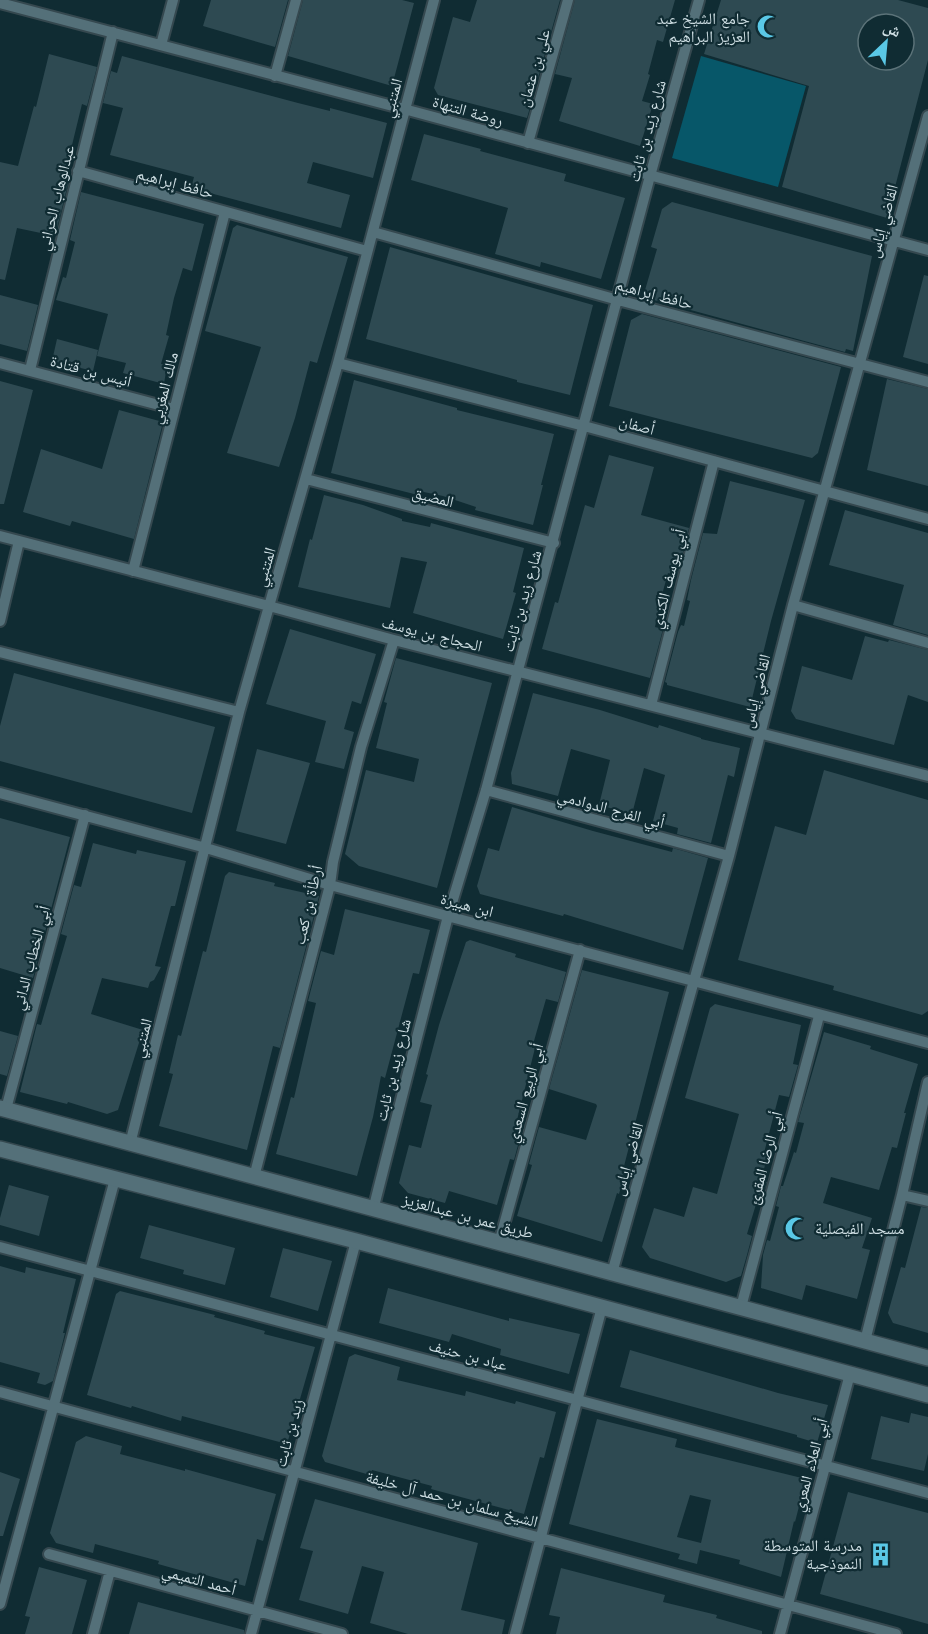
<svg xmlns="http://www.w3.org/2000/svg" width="928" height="1634" viewBox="0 0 928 1634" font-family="Jost,'Noto Naskh Arabic',sans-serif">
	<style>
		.green { fill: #075769 }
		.building { fill: #2e4a52; fill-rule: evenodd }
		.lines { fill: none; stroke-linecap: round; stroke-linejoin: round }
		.street-casing { stroke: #35484f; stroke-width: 14 }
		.secondary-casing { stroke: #35484f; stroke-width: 18 }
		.street { stroke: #547079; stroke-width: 10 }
		.secondary { stroke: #547079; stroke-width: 15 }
		.labels { text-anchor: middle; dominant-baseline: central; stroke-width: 4.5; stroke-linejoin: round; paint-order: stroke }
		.poi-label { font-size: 16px; fill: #cddde2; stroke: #102c33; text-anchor: end }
		.street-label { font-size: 16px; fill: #cddde2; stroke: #102c33 }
	</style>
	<rect width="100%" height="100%" fill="#102c33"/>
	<path class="green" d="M701,56L806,86L778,187L672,158Z"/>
	<path class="building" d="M211,0H288L275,47L203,26Z
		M303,0H402L414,3L392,86L288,56Z
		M477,0H560L527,118L438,95L434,88L453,17L470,22Z
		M575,0H675L663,42L657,40L648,74L650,75L642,101L653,104L640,146L559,121L572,78L555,74Z
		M721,0H898L928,8V60L887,218L782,187L809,86L704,54ZM868,24H904V60H868Z
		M49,54L97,67L87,106L82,104L64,178L69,180L55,236L17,228L5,280L0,279V162L18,166L34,106L36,107Z
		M122,56L298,103L330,111V108L387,123L373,178L313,162L307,183L350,195L341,228L191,188L194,177L110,155L123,108L103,103L111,71L117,73Z
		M424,134L481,149L480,151L566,174L564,181L625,198L601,279L541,262L540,267L495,254L508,208L411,180Z
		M81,192L204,224L192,271L183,268L174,298L166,335L169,336L161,364L167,365L164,384L123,373L126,363L97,356L108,314L56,300L63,277L66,278L75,242L70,240Z
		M672,202L872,256L853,351L846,349L845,352L643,297L657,249L651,247L662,209Z
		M237,225L348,257L317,363L310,361L295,418L279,467L227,453L261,347L205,331L233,228Z
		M390,247L593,305L570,395L517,382V380L366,339Z
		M924,275L928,276V364L903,357Z
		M0,295L38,305L27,351L0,344Z
		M642,314L841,367L818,453L812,458L609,406L631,320Z
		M57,339L98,350L93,371L52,361Z
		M887,379L928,389V486L867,470Z
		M354,380L457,408V410L554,434L541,485H543L533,525L475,510L476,507L443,496L419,491L418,495L331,473Z
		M0,381L33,390L4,504H0Z
		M119,410L163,422L134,539L72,521L70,526L23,512L41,449L102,469Z
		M609,455L654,467L641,515L689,528L677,576L668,573L660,602L655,627L663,629L650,678L542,649L555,602L558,603L585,505L594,508Z
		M730,481L805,500L771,621L750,707L667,685V683L665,682L678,632L681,625L684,626L690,601L687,600L691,580L703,533L717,534Z
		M324,495L363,505L402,519V521L430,527L431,523L524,548L513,592L516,593L503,639L413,613L427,562L401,557L390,608L298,587L310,539L312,540Z
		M845,510L928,533V635L893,625L904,585L829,565Z
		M290,629L376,654L361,704L352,701L344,729L354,732L344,769L315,762L326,721L266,704Z
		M865,636L888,642L889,640L928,650V702L908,695L894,745L796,719L791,711L802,666L852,680Z
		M396,658L492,683L437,888L359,866L345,854L366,770L414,782L419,759L376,748L387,703L384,702Z
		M14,673L215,727L192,813L0,761V726Z
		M533,693L600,710L658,728L659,725L701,738V739L740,748L734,777L728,775L711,843L677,834L678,828L653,821L665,775L644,768L632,814L599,805L610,760L571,749L558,796L512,784L511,773Z
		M257,749L310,763L286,844L236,831Z
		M824,770L928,800V1011L922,1015L833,990L834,986L738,960L775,826L806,835Z
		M512,807L593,831L672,852L673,848L708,858L683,950L564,914L563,916L480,894L477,886L488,848L499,851Z
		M0,818L70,837L33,978L0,968Z
		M93,843L136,854L137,850L186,861L175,906H171L155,966L161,967L154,980L150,982L148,988L102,978L91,1014L143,1030L118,1110L107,1114L68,1102L67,1104L20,1092L37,1024L41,1025L67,936L61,934L74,885L81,887Z
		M229,872L275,883L274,886L319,896L280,1048L273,1046L247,1150L159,1126L173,1074L169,1073L178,1035L181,1036L203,951L206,952L225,876Z
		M345,909L430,930L419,974L413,973L385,1078L381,1076L373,1117L357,1176L276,1154L291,1097L294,1098L316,1003L308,1001L321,951L334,955Z
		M470,940L516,954L515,957L566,972L558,1002L546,999L532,1048H535L514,1132L521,1134L514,1160L510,1159L497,1205L449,1191L445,1203L408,1193L399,1183L409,1145L421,1148L432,1105L420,1102L428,1075L426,1074L439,1025L457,969L466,942Z
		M582,970L669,992L623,1170L625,1171L619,1194L617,1193L602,1242L517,1216L532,1165L529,1164L539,1127L586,1140L597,1106L596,1104L549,1089Z
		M715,1004L801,1025L793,1064L798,1065L789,1097L779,1095L764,1153L768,1154L761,1180L767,1182L761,1202L757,1201L747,1234L752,1236L747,1255L741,1276L726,1282L650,1258L642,1247L654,1208L684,1217L693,1187L717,1194L739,1114L685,1098L710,1008Z
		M0,1031L18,1036L7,1076L0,1074Z
		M824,1032L871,1046L870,1049L918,1064L904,1113H906L897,1148L892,1147L879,1190L831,1177L823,1203L872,1218L862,1248L870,1250L857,1299L806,1285L802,1300L761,1288L763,1255L767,1240L770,1241L779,1207L776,1206L781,1186H783L794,1152L796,1153L804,1123L798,1122Z
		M9,1185L49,1196L39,1236L0,1225V1218Z
		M921,1207L928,1208V1333L893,1323L888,1313L901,1267L905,1268Z
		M149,1225L235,1248L225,1285L183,1274L184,1270L140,1258Z
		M283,1248L332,1261L318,1311L270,1297Z
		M0,1266L25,1273L26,1267L76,1279L63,1333H65L53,1381L45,1385L37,1383L40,1373L0,1362Z
		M388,1288L509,1321V1318L580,1334L569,1374L500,1355L501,1349L452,1334L449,1342L379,1323Z
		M120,1291L215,1315L214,1317L265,1331L264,1334L315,1347L287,1444L182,1416L181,1421L132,1406L131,1408L87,1395L116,1294Z
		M630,1350L778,1393L828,1405L817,1443L797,1437V1435L620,1387Z
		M355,1354L400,1367L397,1380L465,1396L466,1391L515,1404L516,1401L556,1412L544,1458L540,1457L524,1514L431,1489L432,1486L372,1470L370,1475L325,1462L322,1456L349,1357Z
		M911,1413L928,1417V1454L924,1471L871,1459L881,1416L909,1423Z
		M597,1419L677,1439L675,1447L806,1479L795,1522L794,1521L781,1577L739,1564L740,1560L700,1550L697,1564L678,1559L680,1554L569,1524ZM690,1495L711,1500L701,1543L677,1537Z
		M86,1436L122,1446L120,1454L185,1471V1469L276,1494L263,1541L257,1539L245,1586L202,1574L201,1576L158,1564L159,1561L95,1544L93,1553L56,1543L50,1533L76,1442Z
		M0,1472L20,1479L3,1536H0Z
		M848,1492L928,1513V1624L820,1594Z
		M315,1499L478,1543L461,1610L505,1620L502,1634H408L370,1623L384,1572L362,1566L348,1614L299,1600L313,1551L300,1548Z
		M39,1567L87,1580L72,1634H25L30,1617L25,1616Z
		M561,1568L665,1595L663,1602L717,1615L716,1618L762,1631V1634H556L560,1617L549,1615Z
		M138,1602L244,1630V1634H129Z"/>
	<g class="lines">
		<defs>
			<path id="street" d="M0,3L404,109L928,250
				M161,45L173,0
				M275,76L296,0
				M528,143L568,0
				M78,171L367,251
				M373,232L618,300L928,382
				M0,363L174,409
				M338,363L584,426L928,519
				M30,370L113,32
				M306,479L554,543
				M0,536L269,606L394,640L928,776
				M133,571L225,212
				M793,605L928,643
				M0,621L19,541
				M0,652L239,712
				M651,705L714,461
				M486,790L729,856
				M0,793L206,848L330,885L928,1043
				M6,1109L85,815
				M130,1144L239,712L338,363L434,0
				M254,1177L330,885L333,862L361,747L394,640
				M902,1195L928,1201
				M373,1210L448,916L486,790L650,176L699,0
				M499,1243L580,950
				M0,1247L928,1493
				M612,1273L729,856L793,605L928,116
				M741,1307L819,1016
				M865,1341L902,1195L928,1082
				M0,1392L896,1634
				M49,1554L342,1634
				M0,1604L115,1179
				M93,1634L110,1571
				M251,1634L356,1241
				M515,1634L602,1307
				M780,1634L850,1374"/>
			<path id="secondary" d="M0,1108L928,1358
				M0,1149L356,1241L928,1395"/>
		</defs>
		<use href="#street" class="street-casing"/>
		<use href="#secondary" class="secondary-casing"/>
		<use href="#street" class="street"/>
		<use href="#secondary" class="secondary"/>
	</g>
	<defs>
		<symbol id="mosque-bare" viewBox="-9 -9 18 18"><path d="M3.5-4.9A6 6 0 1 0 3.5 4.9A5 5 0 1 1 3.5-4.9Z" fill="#5ac8e6" stroke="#102c33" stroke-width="2.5" paint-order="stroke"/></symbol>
		<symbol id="building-bare" viewBox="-9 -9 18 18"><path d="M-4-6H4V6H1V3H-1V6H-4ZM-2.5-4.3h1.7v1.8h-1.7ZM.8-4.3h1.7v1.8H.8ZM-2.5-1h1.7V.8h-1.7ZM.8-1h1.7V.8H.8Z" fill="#5ac8e6" stroke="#102c33" stroke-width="2.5" paint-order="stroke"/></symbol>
	</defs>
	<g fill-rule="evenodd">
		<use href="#mosque-bare" x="752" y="10" width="33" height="33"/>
		<use href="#mosque-bare" x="780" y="1212" width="33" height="33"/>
		<use href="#building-bare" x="864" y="1538" width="33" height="33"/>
	</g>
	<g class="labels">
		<g class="poi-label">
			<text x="750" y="18">جامع الشيخ عبد<tspan x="750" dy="18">العزيز البراهيم</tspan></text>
			<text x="815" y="1228" text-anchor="start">مسجد الفيصلية</text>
			<text x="862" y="1545">مدرسة المتوسطة<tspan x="862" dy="18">النموذجية</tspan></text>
		</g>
		<g class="street-label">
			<text transform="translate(534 68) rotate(-74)">علي بن عثمان</text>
			<text transform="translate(392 98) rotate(-75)">المتنبي</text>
			<text transform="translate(468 111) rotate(16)">روضة التنهاة</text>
			<text transform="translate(647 131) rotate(-75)">شارع زيد بن ثابت</text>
			<text transform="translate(175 183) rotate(15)">حافظ إبراهيم</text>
			<text transform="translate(56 198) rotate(-76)">عبدالوهاب الحراني</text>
			<text transform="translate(883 221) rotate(-75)">القاضي إياس</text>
			<text transform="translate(654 294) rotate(15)">حافظ إبراهيم</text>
			<text transform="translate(91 371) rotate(15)">أنيس بن قتادة</text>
			<text transform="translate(164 388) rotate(-76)">مالك المغربي</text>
			<text transform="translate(637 425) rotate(15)">أصفان</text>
			<text transform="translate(433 497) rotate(14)">المضيق</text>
			<text transform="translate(265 567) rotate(-74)">المتنبي</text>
			<text transform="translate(668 579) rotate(-76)">أبي يوسف الكندي</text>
			<text transform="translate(522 601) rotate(-74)">شارع زيد بن ثابت</text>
			<text transform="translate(432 634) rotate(14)">الحجاج بن يوسف</text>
			<text transform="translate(756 691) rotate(-76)">القاضي إياس</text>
			<text transform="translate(611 809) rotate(15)">أبي الفرج الدوادمي</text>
			<text transform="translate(308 905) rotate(-77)">أرطأة بن كعب</text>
			<text transform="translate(467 905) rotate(15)">ابن هبيرة</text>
			<text transform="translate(31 958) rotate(-75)">أبي الخطاب الداني</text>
			<text transform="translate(142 1038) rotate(-76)">المتنبي</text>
			<text transform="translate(393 1070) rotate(-76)">شارع زيد بن ثابت</text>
			<text transform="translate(525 1093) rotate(-75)">أبي الربيع السعدي</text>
			<text transform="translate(765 1158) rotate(-75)">أبي الرضا المقرئ</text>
			<text transform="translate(628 1159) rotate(-74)">القاضي إياس</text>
			<text transform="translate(468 1216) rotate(15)">طريق عمر بن عبدالعزيز</text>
			<text transform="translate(468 1355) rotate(15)">عباد بن حنيف</text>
			<text transform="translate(289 1433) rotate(-75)">زيد بن ثابت</text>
			<text transform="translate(810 1465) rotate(-75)">أبي العلاء المعري</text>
			<text transform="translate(452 1499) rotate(15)">الشيخ سلمان بن حمد آل خليفة</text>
			<text transform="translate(199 1580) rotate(15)">أحمد التميمي</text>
		</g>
	</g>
	<g transform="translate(886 42) rotate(26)"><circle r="28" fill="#102c33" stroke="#5c7379" stroke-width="1.5"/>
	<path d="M0-4.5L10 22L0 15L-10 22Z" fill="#5ac8e6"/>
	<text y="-9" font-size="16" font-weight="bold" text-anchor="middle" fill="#cddde2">ش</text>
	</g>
</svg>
